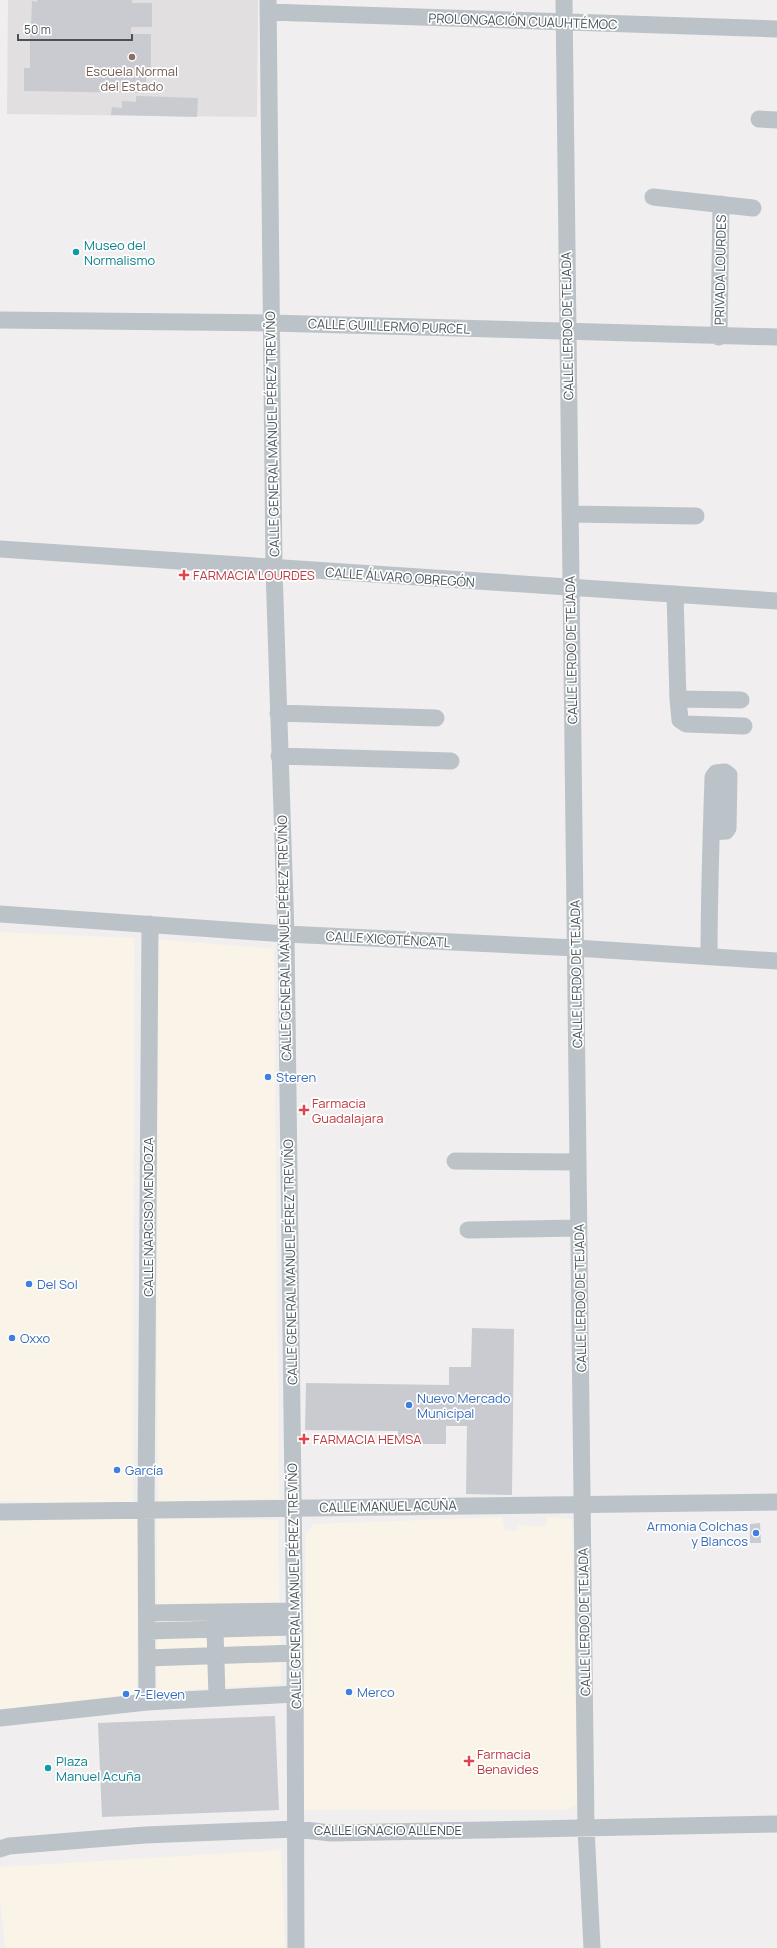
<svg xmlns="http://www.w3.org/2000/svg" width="777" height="1948" viewBox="0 0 777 1948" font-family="Manrope,sans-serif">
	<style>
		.commercial { fill: #f9f3e8 }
		.education { fill: #e1dfdf }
		.building { fill: #c9cbd0 }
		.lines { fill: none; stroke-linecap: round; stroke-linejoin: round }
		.minor { stroke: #bbc3c8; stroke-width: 17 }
		.education-dot { fill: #8d6e63; stroke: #fff; stroke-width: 1.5 }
		.culture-dot { fill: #0f9aa8; stroke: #fff; stroke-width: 1.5 }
		.health-dot { fill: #e0444e; stroke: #fff; stroke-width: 1.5 }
		.shop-dot { fill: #3f7fe0; stroke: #fff; stroke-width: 1.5 }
		.labels { text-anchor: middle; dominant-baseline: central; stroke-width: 3.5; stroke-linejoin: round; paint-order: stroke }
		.street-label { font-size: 13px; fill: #485258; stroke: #fff }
		.education-label { font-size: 13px; fill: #785e54; stroke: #fff }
		.culture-label { font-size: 13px; fill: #0d838f; stroke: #fff; text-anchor: start }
		.health-label { font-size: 13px; fill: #be3a42; stroke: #fff; text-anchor: start }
		.shop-label { font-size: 13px; fill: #366cbe; stroke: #fff; text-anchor: start }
	</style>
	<rect width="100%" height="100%" fill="#f0eeee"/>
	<path class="commercial" d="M0,932L134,938L133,1504L0,1501Z
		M154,939L274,949L279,1499L158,1502Z
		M502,1517L505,1530L516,1531L518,1525L546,1527L547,1517L572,1519L578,1803L567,1810H303L306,1533L314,1524Z
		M138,1518L137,1697L0,1711V1519Z
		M157,1518L278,1520L281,1684L157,1692Z
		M281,1850L285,1948H5L0,1897V1867Z"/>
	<path class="education" d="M8,0H258L257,117L7,114Z"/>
	<path class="building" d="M37,0H132V3H152V27H131V34H151V71H146V93L24,91V68H30V33H36V25L31,26L32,1L37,2Z
		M136,96L198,98L197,117L111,115L112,107L122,108V101L136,102Z
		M472,1328L514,1329L512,1495L466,1494L467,1426H446V1444H398V1431L305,1430L306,1383L449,1385V1367H471Z
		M760,1523L761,1543H750V1524Z
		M275,1716L279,1810L102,1817L98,1723Z"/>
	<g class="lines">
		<path class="minor" d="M268,0L274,569L286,934L295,1653L296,1948
			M564,0L586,1828L592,1948
			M268,12L777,29
			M759,119L777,120
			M653,197L753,208
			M0,320L271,323L777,337
			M719,337L721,204
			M570,514L696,516
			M0,549L777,601
			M675,594L678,699L680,720L686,724L744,726
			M678,699L741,700
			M278,713L436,718
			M279,756L451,761
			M0,914L286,934L576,948L777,961
			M709,957C709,897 711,837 713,777L716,773L725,772L729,775L728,828L726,831L711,832
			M455,1161L578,1162
			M468,1230L579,1228
			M0,1512L777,1502
			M147,1613L294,1611
			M215,1630L217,1697
			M147,1631L295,1627
			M147,1658L295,1653
			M147,1702L146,1509L150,924
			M0,1718L147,1702L295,1694
			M0,1849L9,1846L145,1835L295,1829L331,1833L777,1824"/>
	</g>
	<circle class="education-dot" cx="132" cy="57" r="4"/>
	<g class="culture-dot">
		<circle cx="76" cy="252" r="4"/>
		<circle cx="48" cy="1768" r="4"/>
	</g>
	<g class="health-dot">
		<path d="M182 569h4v4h4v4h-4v4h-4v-4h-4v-4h4z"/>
		<path d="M302 1104h4v4h4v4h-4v4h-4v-4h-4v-4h4z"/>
		<path d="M302 1433h4v4h4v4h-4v4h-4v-4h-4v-4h4z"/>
		<path d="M467 1755h4v4h4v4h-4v4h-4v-4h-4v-4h4z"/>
	</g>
	<g class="shop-dot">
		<circle cx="268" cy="1077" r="4"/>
		<circle cx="29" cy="1284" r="4"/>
		<circle cx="12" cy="1338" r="4"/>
		<circle cx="409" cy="1405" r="4"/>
		<circle cx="117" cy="1470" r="4"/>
		<circle cx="756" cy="1533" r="4"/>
		<circle cx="349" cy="1692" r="4"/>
		<circle cx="126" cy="1694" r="4"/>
	</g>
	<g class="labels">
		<g class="street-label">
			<text transform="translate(523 21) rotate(2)">PROLONGACIÓN CUAUHTÉMOC</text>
			<text transform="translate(720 270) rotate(-89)">PRIVADA LOURDES</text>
			<text transform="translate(389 326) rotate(2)">CALLE GUILLERMO PURCEL</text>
			<text transform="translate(567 326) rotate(-91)">CALLE LERDO DE TEJADA</text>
			<text transform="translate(272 434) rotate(-91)">CALLE GENERAL MANUEL PÉREZ TREVIÑO</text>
			<text transform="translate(400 577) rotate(4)">CALLE ÁLVARO OBREGÓN</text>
			<text transform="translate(571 650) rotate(-91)">CALLE LERDO DE TEJADA</text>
			<text transform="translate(284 938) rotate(-91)">CALLE GENERAL MANUEL PÉREZ TREVIÑO</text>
			<text transform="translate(388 939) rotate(3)">CALLE XICOTÉNCATL</text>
			<text transform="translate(576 974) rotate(-91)">CALLE LERDO DE TEJADA</text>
			<text transform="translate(148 1217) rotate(-90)">CALLE NARCISO MENDOZA</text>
			<text transform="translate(290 1262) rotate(-91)">CALLE GENERAL MANUEL PÉREZ TREVIÑO</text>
			<text transform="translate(580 1298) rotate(-91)">CALLE LERDO DE TEJADA</text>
			<text transform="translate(388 1506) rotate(-1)">CALLE MANUEL ACUÑA</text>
			<text transform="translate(294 1586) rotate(-91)">CALLE GENERAL MANUEL PÉREZ TREVIÑO</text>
			<text transform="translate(584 1622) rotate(-91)">CALLE LERDO DE TEJADA</text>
			<text x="388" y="1830">CALLE IGNACIO ALLENDE</text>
		</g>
		<g class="education-label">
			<text x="132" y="71">Escuela Normal<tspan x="132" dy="15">del Estado</tspan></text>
		</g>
		<g class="culture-label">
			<text x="84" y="245">Museo del<tspan x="84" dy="15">Normalismo</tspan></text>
			<text x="56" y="1761">Plaza<tspan x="56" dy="15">Manuel Acuña</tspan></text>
		</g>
		<g class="health-label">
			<text x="193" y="575">FARMACIA LOURDES</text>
			<text x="312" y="1103">Farmacia<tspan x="312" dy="15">Guadalajara</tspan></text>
			<text x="313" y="1439">FARMACIA HEMSA</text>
			<text x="477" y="1754">Farmacia<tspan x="477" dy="15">Benavides</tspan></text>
		</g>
		<g class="shop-label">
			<text x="276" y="1077">Steren</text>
			<text x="37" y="1284">Del Sol</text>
			<text x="20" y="1338">Oxxo</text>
			<text x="417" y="1398">Nuevo Mercado<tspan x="417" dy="15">Municipal</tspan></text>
			<text x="125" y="1470">García</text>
			<text x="748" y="1526" text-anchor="end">Armonia Colchas<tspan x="748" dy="15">y Blancos</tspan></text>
			<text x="357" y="1692">Merco</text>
			<text x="134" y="1694">7-Eleven</text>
		</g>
	</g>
	<path d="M18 34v6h114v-6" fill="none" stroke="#485258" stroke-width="2"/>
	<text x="24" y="34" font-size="12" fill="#485258" stroke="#ffffff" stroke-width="3" paint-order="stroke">50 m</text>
</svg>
